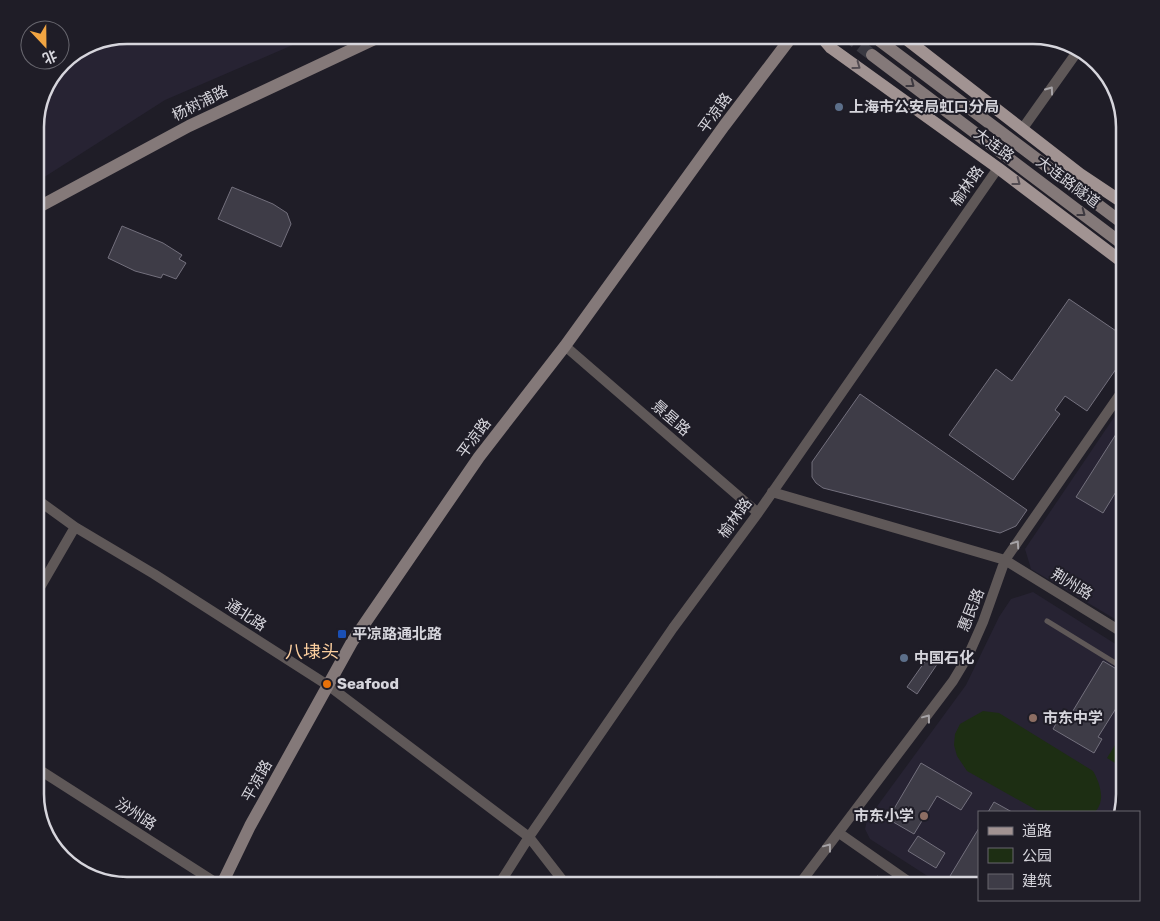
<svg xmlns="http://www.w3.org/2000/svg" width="1160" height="921" viewBox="0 0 1160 921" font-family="Rubik,'Noto Sans SC',sans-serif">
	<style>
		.built { fill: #272333 }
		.green { fill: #1d2e13 }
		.building { fill: #3e3c47; stroke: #73707d }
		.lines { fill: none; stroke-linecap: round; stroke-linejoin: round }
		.secondary-tunnel { stroke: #3a3942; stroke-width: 12; stroke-dasharray: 12 6; stroke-linecap: butt }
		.lane { stroke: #5f5858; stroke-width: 5 }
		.street { stroke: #5f5858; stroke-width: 10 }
		.secondary { stroke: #847979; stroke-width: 12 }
		.primary { stroke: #a19392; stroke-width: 12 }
		.oneway { stroke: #534c52 }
		.oneway2 { stroke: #3d3940 }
		.oneway3 { stroke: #a6a3a7 }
		.service-dot { fill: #5c6f8a; stroke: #1f1d27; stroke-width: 2 }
		.transit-dot { fill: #1a4fb4; stroke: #1f1d27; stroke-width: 2 }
		.food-dot { fill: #e8710a; stroke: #1f1d27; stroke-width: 2 }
		.education-dot { fill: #8d6e63; stroke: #1f1d27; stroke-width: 2 }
		.labels { text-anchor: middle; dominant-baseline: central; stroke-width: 4; stroke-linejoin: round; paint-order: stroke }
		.street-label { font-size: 15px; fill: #d6d5dc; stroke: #1f1d27 }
		.poi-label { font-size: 15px; font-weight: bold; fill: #d6d5dc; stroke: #1f1d27; text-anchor: start }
		.quarter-label { font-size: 18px; fill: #fbce9e; stroke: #1f1d27 }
		.rim { fill: none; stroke: #d6d5dc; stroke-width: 2.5 }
	</style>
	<rect width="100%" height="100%" fill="#1f1d27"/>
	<path class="built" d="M127,35H299L302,41L165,100L35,183V121L44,87L66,58Z
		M1125,401V625L1031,569L1025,549Z
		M1033,592L1125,650V794L1118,812H979V886H943L870,839L865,829L867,820L966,685L999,617L1011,599Z"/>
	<path class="green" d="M983,711L999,713L1093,771C1100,783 1106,801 1095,812H1040L967,771L957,756L954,745L955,734L960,724Z
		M1125,729V769L1107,758Z"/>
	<path class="building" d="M232,187L273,204L287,213L291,224L281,247L218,219Z
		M122,226L163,243L182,255L179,259L186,263L176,279L163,274L161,278L135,271L108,258Z
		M1069,299L1125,337V356L1087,411L1065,396L1055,410L1060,414L1013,480L949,435L996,369L1012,381Z
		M860,394L1027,510L1016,526L1000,533L823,488L816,483L812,477V462Z
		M1125,420V477L1103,513L1076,497Z
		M933,650L942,657L917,694L907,687Z
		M1103,661L1125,674V694L1098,737L1102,739L1094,753L1053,729L1061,715L1068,719Z
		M921,763L972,793L961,810L937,796L914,834L888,819Z
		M994,802L1012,812H988Z
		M979,828V886H956L947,881Z
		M918,836L945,853L936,868L908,851Z
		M716,876L728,886H708Z
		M878,876L882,886H856Z"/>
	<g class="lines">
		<path class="secondary-tunnel" d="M846,35L872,55
			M872,35L880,41"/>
		<path class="lane" d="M1047,621L1125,669"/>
		<path class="street" d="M1023,128L1077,52
			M565,346L758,513
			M772,492L1005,560L1125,634
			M35,498L75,527L154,574L329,686L529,837L567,886
			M35,596L75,527
			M35,767L221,886
			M839,833L915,886
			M498,886L529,837L673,628L758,513L998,168
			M798,886L953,681L968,656L983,622L1005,560L1125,387"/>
		<path class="secondary" d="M880,41L1125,225
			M872,55L1125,246
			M35,209L189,126L383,35
			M221,886L250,826L352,642L479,457L565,346L724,126L793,35"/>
		<path class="primary" d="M820,35L831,48L998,168L1125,264
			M901,35L1080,174L1125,204"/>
	</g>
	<defs><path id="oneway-chevron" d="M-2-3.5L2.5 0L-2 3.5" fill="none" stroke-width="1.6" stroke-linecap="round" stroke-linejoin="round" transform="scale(1.25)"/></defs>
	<g class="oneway">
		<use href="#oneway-chevron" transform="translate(857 66) rotate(36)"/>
		<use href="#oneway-chevron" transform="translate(1017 182) rotate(37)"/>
	</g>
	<g class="oneway2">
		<use href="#oneway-chevron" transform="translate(911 84) rotate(37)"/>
		<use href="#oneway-chevron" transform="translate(1082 213) rotate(37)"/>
	</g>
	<g class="oneway3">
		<use href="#oneway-chevron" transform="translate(1050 90) rotate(-54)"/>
		<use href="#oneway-chevron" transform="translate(1016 544) rotate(-56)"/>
		<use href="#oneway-chevron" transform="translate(927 718) rotate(-53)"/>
		<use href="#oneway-chevron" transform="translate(828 847) rotate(-53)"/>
	</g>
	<g class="service-dot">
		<circle cx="839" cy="107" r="5"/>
		<circle cx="904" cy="658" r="5"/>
	</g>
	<rect class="transit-dot" x="337" y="629" width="10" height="10" rx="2.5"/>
	<circle class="food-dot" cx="327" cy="684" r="5"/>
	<g class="education-dot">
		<circle cx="1033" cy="718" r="5"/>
		<circle cx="924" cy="816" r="5"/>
	</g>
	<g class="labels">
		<g class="street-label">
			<text transform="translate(200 103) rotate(-27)">杨树浦路</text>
			<text transform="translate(715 113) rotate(-54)">平凉路</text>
			<text transform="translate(994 145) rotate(36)">大连路</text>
			<text transform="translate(1068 182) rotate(37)">大连路隧道</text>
			<text transform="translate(967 186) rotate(-55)">榆林路</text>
			<text transform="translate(671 418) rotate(41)">景星路</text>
			<text transform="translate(474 438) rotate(-53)">平凉路</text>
			<text transform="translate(735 518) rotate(-54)">榆林路</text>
			<text transform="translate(1072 584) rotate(31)">荆州路</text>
			<text transform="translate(971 610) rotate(-68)">惠民路</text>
			<text transform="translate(246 615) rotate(33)">通北路</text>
			<text transform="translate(257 781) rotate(-61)">平凉路</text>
			<text transform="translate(136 814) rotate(33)">汾州路</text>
		</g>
		<g class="poi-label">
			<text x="849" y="107">上海市公安局虹口分局</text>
			<text x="352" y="634">平凉路通北路</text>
			<text x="914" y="658">中国石化</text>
			<text x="337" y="684">Seafood</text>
			<text x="1043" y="718">市东中学</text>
			<text x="914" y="816" text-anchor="end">市东小学</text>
		</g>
		<g class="quarter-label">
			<text x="312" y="652">八埭头</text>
		</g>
	</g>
	<path d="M0 0H1160V921H0ZM127 44H1033A83 83 0 0 1 1116 127V794A83 83 0 0 1 1033 877H127A83 83 0 0 1 44 794V127A83 83 0 0 1 127 44Z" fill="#1f1d27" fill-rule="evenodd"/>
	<path class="rim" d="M127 44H1033A83 83 0 0 1 1116 127V794A83 83 0 0 1 1033 877H127A83 83 0 0 1 44 794V127A83 83 0 0 1 127 44Z"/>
	<rect x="978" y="811" width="162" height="90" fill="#1f1d27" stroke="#68676f"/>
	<rect x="988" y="827" width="25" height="8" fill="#a19392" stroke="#68676f"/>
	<text x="1022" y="836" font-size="15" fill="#d6d5dc">道路</text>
	<rect x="988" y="848" width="25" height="15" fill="#1d2e13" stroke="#68676f"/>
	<text x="1022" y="861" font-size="15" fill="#d6d5dc">公园</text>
	<rect x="988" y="874" width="25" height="15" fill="#3e3c47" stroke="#68676f"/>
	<text x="1022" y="886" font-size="15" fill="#d6d5dc">建筑</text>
	<g transform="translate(45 45) rotate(158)"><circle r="24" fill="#1f1d27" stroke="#68676f"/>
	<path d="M0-4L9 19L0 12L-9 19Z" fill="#f2a542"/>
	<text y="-8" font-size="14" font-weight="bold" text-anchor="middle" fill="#d6d5dc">北</text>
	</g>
</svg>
